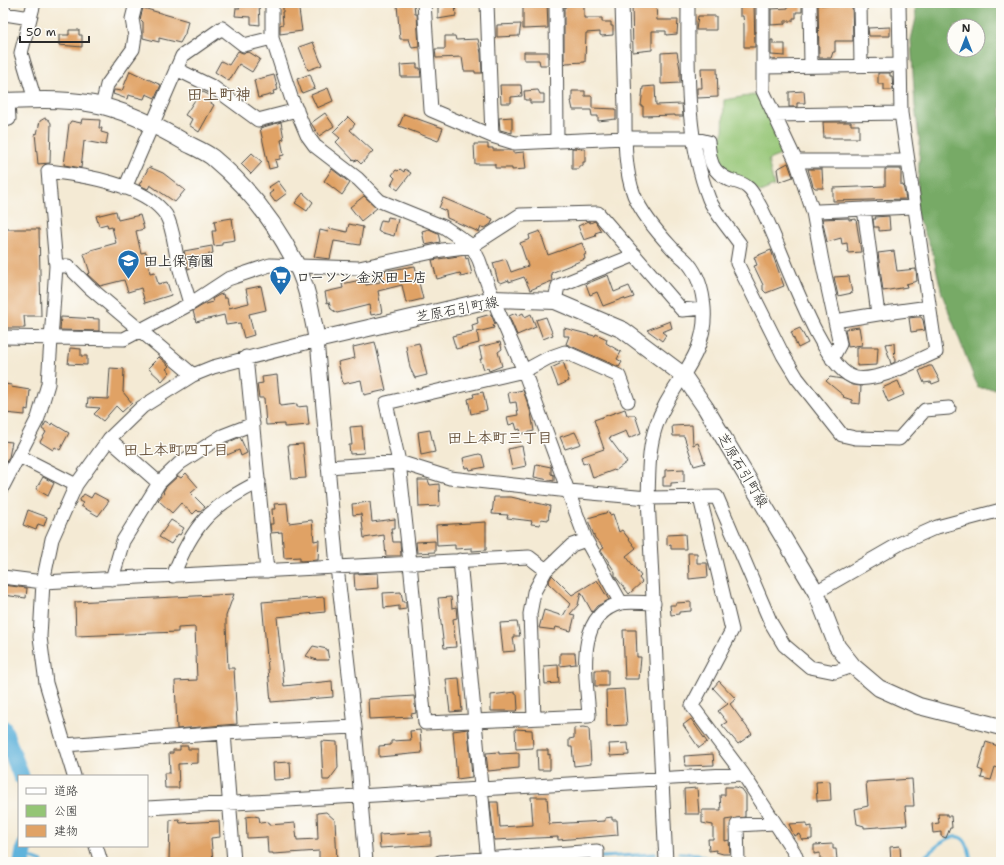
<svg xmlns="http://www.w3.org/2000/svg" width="1004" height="865" viewBox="0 0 1004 865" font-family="'Shantell Sans','Klee One',sans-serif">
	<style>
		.green { fill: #94c575; stroke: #607850 }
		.forest { fill: #7a6; stroke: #516a48; fill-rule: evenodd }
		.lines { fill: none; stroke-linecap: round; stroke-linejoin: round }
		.stream { stroke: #60b3db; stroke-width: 3 }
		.river { stroke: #60b3db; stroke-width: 17 }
		.building { fill: #e0a265 }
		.minor-casing { stroke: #494844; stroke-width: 15 }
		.major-casing { stroke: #494844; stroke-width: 18 }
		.minor { stroke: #fff; stroke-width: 13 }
		.major { stroke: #fff; stroke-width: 16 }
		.labels { text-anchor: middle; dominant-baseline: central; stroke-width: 3; stroke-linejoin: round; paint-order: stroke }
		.poi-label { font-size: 14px; font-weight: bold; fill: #2b2b2b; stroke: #fdfcf7; text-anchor: start }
		.street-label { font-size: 14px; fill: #2b2b2b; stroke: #fdfcf7 }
		.neighbourhood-label { font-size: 15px; font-weight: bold; fill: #6a553f; stroke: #fdfcf7 }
		.quarter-label { font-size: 16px; font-weight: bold; fill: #6a553f; stroke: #fdfcf7 }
	</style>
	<rect width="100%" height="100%" fill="#fdfcf7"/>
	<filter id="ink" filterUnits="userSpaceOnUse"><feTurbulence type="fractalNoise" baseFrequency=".025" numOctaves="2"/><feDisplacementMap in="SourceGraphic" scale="8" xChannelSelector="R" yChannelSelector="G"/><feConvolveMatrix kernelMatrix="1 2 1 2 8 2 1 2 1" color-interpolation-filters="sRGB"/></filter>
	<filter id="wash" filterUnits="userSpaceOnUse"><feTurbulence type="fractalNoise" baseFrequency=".012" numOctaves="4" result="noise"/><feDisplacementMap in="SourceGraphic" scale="16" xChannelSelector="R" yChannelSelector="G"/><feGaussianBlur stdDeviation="0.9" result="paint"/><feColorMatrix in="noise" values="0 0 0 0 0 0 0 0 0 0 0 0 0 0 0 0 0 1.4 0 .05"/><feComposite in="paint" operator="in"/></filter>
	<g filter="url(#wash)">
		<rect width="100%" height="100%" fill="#f4ead4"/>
		<path class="green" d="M759,94L786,153L768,160L774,186L760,192L748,182L734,174L725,173L716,165L710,136L723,135L724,100Z"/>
		<path class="forest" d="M915,3H1001V389L978,388L942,294L932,250L916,214L920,145L915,106L911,40L916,18ZM954,26H978V50H954Z"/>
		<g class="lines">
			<path class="stream" d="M679,853L698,854L715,862
				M23,855L42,862
				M602,857L655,854
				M918,862C938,846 966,814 971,862"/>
			<path class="river" d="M3,728L21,776
				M22,862L25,846"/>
		</g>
		<g id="blocks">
			<path class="building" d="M241,3H259L260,25L251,24V17L235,16L236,8H240Z
				M283,3H298L302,31L280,34V25L283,24L282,12H283Z
				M414,3L415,14H417L419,47L412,48L409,39H400L397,5Z
				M440,3H455L456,16L438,19V7H440Z
				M523,3H547L548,28L523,29Z
				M566,3H584V18H602V22H611V26H613V35L602,36L600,35V32L586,33L585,62L566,63L564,65V7H566Z
				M740,3L754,4L755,47H744V25L743,16H740Z
				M788,3H802V12H796V18H793V21H785V24L771,25V9L788,8Z
				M818,3H821V5L852,3L853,41H835V52H833L831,58H819Z
				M632,4H651V6H656L657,20H678L677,34L666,35V31H652V50L633,52Z
				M143,8L188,21L185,34L180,43L159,38V42L143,38V22L140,19Z
				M698,16H716V30H696Z
				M521,24L519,36L497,37V25Z
				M890,27V36H869L868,28Z
				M69,30H79V35H82V47L59,45V35H69Z
				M445,36H455L456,40L478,39L481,53L482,73H475V71H464L462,57L436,58L435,49H445Z
				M771,40H773V44H785V56L771,55Z
				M313,42L322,65L308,70L299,47Z
				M238,51L243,53L249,52L260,59L252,72L239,64L229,81L215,72L221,61L229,65Z
				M524,52H548V65H540L539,60H524Z
				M677,52L680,69V83L661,84V53Z
				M417,64V68H420L421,77H401L400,65Z
				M701,68H717L718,97L697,98V88H702Z
				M130,71L161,85L155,98L146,94L144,99L128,95L127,99L113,94L114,90L122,91Z
				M878,73H890V76H892L893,90H884V84H878Z
				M310,74L315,88L302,93L297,79Z
				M274,75L278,90L273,91L274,94L258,98L254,80Z
				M500,85H521L522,96L511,97V103H501Z
				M655,86L656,105L682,104L683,116H675V115L643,116V106H641L643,87Z
				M328,88L333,101L317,108L311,95Z
				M538,90L540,94H544V103H530V100H525L524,91Z
				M201,91L211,96L208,101L214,105L199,132L189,125L192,119L185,115Z
				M572,91H585V96H592V108L616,109V119L598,121V116H592L591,110H573L571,101H572Z
				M804,91L805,103H797V107H789V92Z
				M325,113L334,126L319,136L311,123Z
				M404,114L443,128L438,141L399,126Z
				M348,117L355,124L350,130L373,151L361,164L357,160L354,161L336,142L340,138L333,132Z
				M512,117V133L500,130L499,118Z
				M45,118L49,120L51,123L50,163L38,164L35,133L37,134L40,121Z
				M82,119L100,120L99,128H102L101,132L108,134L106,145L84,141L81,168L64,165L69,124L71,121L81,123Z
				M281,122L284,139L281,140L284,155L280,156V159L275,160L277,167L269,169L260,128Z
				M823,122H851V125H859V138H824Z
				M474,144H488V148H493V150H509L513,151V153L524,152L526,169L512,170V168H495V164H475Z
				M572,148L585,149V162H583V166H579V169H572Z
				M252,153L262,162L251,174L241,164Z
				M788,163L793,177L779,182L777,169Z
				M149,167L163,173L185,190L175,202L150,185L148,189L139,185Z
				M332,169L350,183L342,195L324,181Z
				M400,169L404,172L405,169L411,173L398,190L391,185L395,178L392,175L396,170L398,171Z
				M808,169H822L823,188H815L813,186Z
				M885,169H901V185H903L906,199L833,201V188L885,186Z
				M278,181L287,193L275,202L269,194L273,191L269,187Z
				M303,193L313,202L307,211L295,203Z
				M364,196L377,208L361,221L350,207Z
				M443,198L493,219L491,224L485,228L481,227L479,232L447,218L446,211L439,208Z
				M116,211L118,220L140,215L144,229L136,231L141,253L146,252L150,273L155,272L158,284L167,282L171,295L145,303L141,288L128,292L124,280L100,286L87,274L90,273L84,254L91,251V250L116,243L112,227L108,228L107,224L99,226L96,216Z
				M889,216L890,230L879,231V227H874L873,219H876L875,217Z
				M388,217L398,219L394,236L379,232L378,230L381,220L387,221Z
				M232,218L235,240L222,242V245L214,246L212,231H216L214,221Z
				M849,218V220L856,219L861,252L848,253L847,243L842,244L841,238L827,242L822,219Z
				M589,221L590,223L595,221L601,231L595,233L596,236L584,240L578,226Z
				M349,224L363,227L360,245L334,241L330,259L314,257L320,230L328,232L329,228L347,232Z
				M3,229H39L41,316H24L25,328H3Z
				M429,229L438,233L440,242L425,245L422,231Z
				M540,231L548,255L582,243L586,254L584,255L585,259L551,273L552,281L530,290L524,277L509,282V280L501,283L498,281L493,263L506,259L511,272L528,266L520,243L530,239L529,235Z
				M212,246L213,253L200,257L201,260H198V265L188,269L184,251Z
				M771,250L784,286L766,293L763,290V285L754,266L757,265L754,257Z
				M894,251L897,271L916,269L917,281L906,284L907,287L883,291L878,253Z
				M465,255L466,259L468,258L472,274L461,277L460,273L437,279L432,260Z
				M415,266L423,299L406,303L402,285L378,291L382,313L371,315L369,305L337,313L331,309L329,302L327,303L325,292L343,288L342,284L365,279L366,285L380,282L378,272Z
				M608,275L614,292L629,286L634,297L625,300L624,298L603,306L597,292L590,295L586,284Z
				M849,276L852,293L838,296L834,277Z
				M261,286L266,310L249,314L254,335L244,338L240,323L226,325L224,315L196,322L193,311L203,305L213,302L212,299L219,295L223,294L224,298H227L229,308L249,303L246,289Z
				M516,313L517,316L523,313L525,317L531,314L536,327L517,335L509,316Z
				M491,314L495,324L493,325L494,328L477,332L479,343L456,349L452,336L473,331L472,325L478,323L477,318Z
				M61,317L99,319V331L60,330Z
				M546,317L553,335L543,339L536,320Z
				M917,317H921L923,320L925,330L911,332L909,318Z
				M670,321L672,328L662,332L666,335L662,341L647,330Z
				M859,327L862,345L848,347L845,329Z
				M564,328L595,336L596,334L607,339L606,343L621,352L617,359L622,362L619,367L566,344L569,336H564Z
				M800,328L808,343L798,348L791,332Z
				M375,342L386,390L364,395L361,380L343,384L338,362L355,358L353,347Z
				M500,342L502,349L498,352L502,366L489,371L488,368L484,369L480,359H482L479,347Z
				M419,343L427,375L415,378L410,368L406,346Z
				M894,343L895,362L891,364L885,344Z
				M857,347H878L877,365L857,366Z
				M70,348L81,349V356H87V365L68,364Z
				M159,357L169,366L166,369L170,372L162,381L148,368Z
				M562,363L564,364L569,381L558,386L551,368Z
				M929,366H932L940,381L932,384L931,382L924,383L919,371Z
				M110,368L124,369L123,392L132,403L122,412L116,406L103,421L94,414L100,408L87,407L88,398L108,399Z
				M277,375L280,406L297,404V407L307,406L309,425L284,427V424L266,425L264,398H259L257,384L263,383L262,377Z
				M830,377L842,379L852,385L861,386L860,404L852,403V400L843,397L844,396L826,381Z
				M898,381L904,395L888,402L882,388Z
				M3,384L12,385L11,387L30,390L28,410L25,409V415L5,413Z
				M523,390L531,413L534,431L521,434L520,429L517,430L515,423L509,425L507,417L518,415L516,402L510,403L508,393Z
				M483,392L487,410L471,414L468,399L474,397L473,394Z
				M625,409L627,415H635L641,433L629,438L626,431L609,438L627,462L615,471L614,470L593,478L588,462L583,464L581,457L604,449L594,420Z
				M46,422L51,425L52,423L69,433L60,450L55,447L53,450L40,442L46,432L42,429Z
				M692,425L693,445L698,443L705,463L694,466L684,436H673L672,426Z
				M362,426L364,453L350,454L349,445H352L350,427Z
				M430,430L435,452L421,455L418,432Z
				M575,432L581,444L565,449L560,437Z
				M240,437L247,453L241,456L239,450L227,455L223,445Z
				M3,441L12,442L9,457L3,468Z
				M303,444L306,478L292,479L288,445Z
				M522,446L526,466L512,469L508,449Z
				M479,454L482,455L485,467L470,470L469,467L465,468L463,458Z
				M536,464L551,467V474L554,475V481L534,477Z
				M684,469V482L671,483V486H663V477H665V470Z
				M186,473L198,487L191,493L205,507L199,512L197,510L193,514L181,503L172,513L158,500L164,493L163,492L165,488L178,476L181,478Z
				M43,477L54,483L48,496L36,489Z
				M418,480H428L430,485L439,484L440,506L419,507Z
				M94,493L109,501L98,516L81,506L83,503L79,501L84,494L91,498Z
				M494,497H511L550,506L548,520L541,519L540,525L531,524L532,521L507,518L508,515L492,514Z
				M370,502L372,522L395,519V528H391L393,542H400L401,556H386L384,535L364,538L361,514L353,515L352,504Z
				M287,503L289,523L312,520L314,541L319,540L318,560L300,561V557L284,558L282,532L271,533L270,524H273L272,509H275L274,504Z
				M28,510L47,517L44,526L38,524L36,530L23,525Z
				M609,512L610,515L613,514L619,532L622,530L636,548L626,556L641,576L639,578L642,582L629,594L615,576V572L601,550L604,548L595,538L589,523L588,518Z
				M171,520L184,528L180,535L178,534L171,544L159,537Z
				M486,522V550L472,551V548L455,549V545L437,546L436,525Z
				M685,534L686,549H671V544L667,545V535Z
				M435,541V552L417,553L416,542Z
				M688,553H697V563H707L708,577L689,579Z
				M378,573L379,588L355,590L354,574Z
				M552,575L572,595L597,580L609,600L597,606L592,612L581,592L578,605L570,614L575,615L571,631L556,627L555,630L539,628L544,610L563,616L570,604L548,583Z
				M3,585L27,588L26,598L3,595Z
				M401,592L403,602H406V609L399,610V606L384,608L383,593Z
				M234,594L226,616V625L228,668H234L237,724L177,729L175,681L197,680L195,627L178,628V632L76,636L75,602Z
				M324,597L325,612L277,617L284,686L332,681L333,697L271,702L262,602Z
				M451,597L452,608L456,607L457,618L453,619L456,647L444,648L438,598Z
				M691,602V611L679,612V614L671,615L670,605H676V603Z
				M517,622L520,636H513L515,651L503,652L500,623Z
				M623,630H636L637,657H641L639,679H625Z
				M313,646L327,649L329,660H317L306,656Z
				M560,653H575L576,664L560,666Z
				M558,665L559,683L545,684L544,666Z
				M595,670H608V686H595Z
				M459,678L462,711L450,712L446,679Z
				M719,681L736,699L730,704L752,734L738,744L722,725L727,722L718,711L728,704L713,688Z
				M624,689L627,725L607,726L606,690Z
				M515,692V694H517L518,709L516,711H491V695Z
				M414,696L416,713L411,714L412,717L369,719L368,699Z
				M691,719L707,742L699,748L683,725Z
				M583,727L589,728L591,764L574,766L572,747H569V739L574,738V728Z
				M468,729L472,777L457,779L453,731Z
				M515,729L532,730L533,748L516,749Z
				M420,730L422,753L379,757V746L391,745V741L411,740L410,731Z
				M321,741L337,742L338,768L329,780H323Z
				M986,742L1001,747L999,753L1001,754V769L995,767L991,780L981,778L983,771L978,769Z
				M628,743L629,755L610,756L609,744Z
				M180,746H188V749H198V763L178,764L179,788H165L164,773H170L169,753H173V750H180Z
				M537,750H548V755L550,754V770H538Z
				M499,752V754L519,753V768L488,771L486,753Z
				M713,754L714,765L685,766L684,756Z
				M290,762L291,779L274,780L273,763Z
				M912,779L914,806H905L907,825L864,828V826L857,824L855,809L868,806L866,782Z
				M830,781L831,800L817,801L816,782Z
				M725,787H736L742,789L746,795V811H745V817L725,820V841L729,840L730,854H723L716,852V850L709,851L708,839H713V825L702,823V810H721L720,795H725Z
				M697,788L699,814H685L684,789Z
				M531,797H547L549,824L605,821V818L612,817V820H617L618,835L558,840V837L494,840L490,802H498L500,827L533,825Z
				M326,812L335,820L337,862H319V851L273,854V853H268L267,837L247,838L246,817L254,816L259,817L260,823L268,822L269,825L295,823L297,840L318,839L317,813Z
				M938,814H947V816H951L952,828H950L946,838L941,836V832L933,833L932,824L939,823Z
				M179,819L180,823L219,821L220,837L211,838L213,862H203L202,859L169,860L170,820Z
				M807,823V827L812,826V839L802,840L799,834L794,836L789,824Z
				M431,832V845L380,848L379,835Z
				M833,844V849H836L837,860L823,861V859H820V853L814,854V845Z
				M900,846L901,862H891L890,847Z"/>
		</g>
	</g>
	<g filter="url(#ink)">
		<use href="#blocks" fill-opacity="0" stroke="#494844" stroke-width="1"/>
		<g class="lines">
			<defs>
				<path id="minor" d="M34,3L21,53L35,100
					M272,3V38L291,97L307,135L315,146L358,179L380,201L444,227L472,246L479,260L493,299L524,371L586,540L621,603
					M424,3L431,110L492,136L515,143L625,138H692L708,142C710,161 711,172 730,180C736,182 743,183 747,187C752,190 756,199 759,204C779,237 819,371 856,378C880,382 914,361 936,352L901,113L899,3
					M487,3L492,136
					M556,3L557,141
					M622,3C623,38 624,73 625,109C625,136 624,169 634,195C642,214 657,232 671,247C676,253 683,257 688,263C699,276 703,293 704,308C708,358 670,383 656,426C648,449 649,474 648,498L666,862
					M688,3C688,69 685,137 709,199C715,213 731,231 740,244L737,263L783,355L797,378L842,435L855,438L899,439L925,410L949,408
					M763,3V91L796,161L813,212L822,261L840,344L832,359
					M810,3L811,66
					M860,3L861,66
					M3,8L5,14L30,18
					M763,67L900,65
					M176,69L213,87L258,120L297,110
					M102,106L107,85L133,49L135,36L132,19L136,3
					M774,115L901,113
					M3,120L9,119L8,101
					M796,161H908
					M125,188L182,56L222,28L244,45L272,38
					M813,212L818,211L914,207
					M56,266H68L89,287L193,375
					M555,301L558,286L635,255
					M878,314L929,307
					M835,321L878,314L864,209
					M3,337L124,339L190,304L228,279L270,265L359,268L442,250L472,246L520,215L598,213L682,310L704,308
					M246,357L267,571
					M628,401L619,376L565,352L548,358L524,371L386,403L399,462L410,563L425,723L589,716C587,680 573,615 621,603C630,601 644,603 654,603
					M109,439L159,483
					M19,456L76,485
					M328,467L399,462L450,478L569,491L648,498L717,497L771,623L784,645L810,667L835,672L853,666
					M3,486L38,418L48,384L56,266L48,171C83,175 145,184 166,215C173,227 174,244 177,257C180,273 186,288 190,304
					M700,498L732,630L692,706L743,774L794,852L798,862
					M460,560L488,862
					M173,576C192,526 211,505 259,482
					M3,577L43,582L529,557L546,570
					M112,579L123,541L159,483L180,463L222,436L253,424
					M816,592L901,543L937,527L1001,510
					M534,718L530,614L534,592L546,570L572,545L586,540
					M224,733L234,862
					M65,745L224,733L355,727
					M74,776L46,683L40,637L43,582L52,539L76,485L109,439L142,407L193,375L213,367L317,340L337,567L355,727L366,862
					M147,808L743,774
					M96,846L101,862
					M440,862L597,851V862
					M738,862L737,825L775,823"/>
				<path id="major" d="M3,101C36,100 70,98 103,106C133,114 161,128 188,144C196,148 205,152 212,157C248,187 277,225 297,266C308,289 312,315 317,340L493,299L555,301L623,330L683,375L705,407L816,592L837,646L853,666L879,688L919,706L1001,727"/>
			</defs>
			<use href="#minor" class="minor-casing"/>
			<use href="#major" class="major-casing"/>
			<use href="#minor" class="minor"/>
			<use href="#major" class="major"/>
		</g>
	</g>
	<defs>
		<symbol id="school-pin" viewBox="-11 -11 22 30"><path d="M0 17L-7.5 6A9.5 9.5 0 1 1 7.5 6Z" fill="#1f6fb2" stroke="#fdfcf7"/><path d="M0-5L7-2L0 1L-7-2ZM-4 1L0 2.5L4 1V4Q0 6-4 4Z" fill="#fff"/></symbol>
		<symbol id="supermarket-pin" viewBox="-11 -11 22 30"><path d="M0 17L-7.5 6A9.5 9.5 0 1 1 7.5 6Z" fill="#1f6fb2" stroke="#fdfcf7"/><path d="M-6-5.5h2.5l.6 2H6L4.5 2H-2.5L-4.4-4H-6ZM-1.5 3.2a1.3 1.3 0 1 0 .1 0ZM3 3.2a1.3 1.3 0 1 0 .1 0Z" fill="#fff"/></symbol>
	</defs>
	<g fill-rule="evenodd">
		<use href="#school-pin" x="116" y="248" width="25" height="34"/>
		<use href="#supermarket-pin" x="268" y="264" width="25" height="34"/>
	</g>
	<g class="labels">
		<g class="poi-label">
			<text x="144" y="261">田上保育園</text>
			<text x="296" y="277">ローソン 金沢田上店</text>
		</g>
		<g class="street-label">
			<text transform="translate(457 309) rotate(-11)">芝原石引町線</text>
			<text transform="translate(743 470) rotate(59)">芝原石引町線</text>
		</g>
		<g class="neighbourhood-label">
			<text x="500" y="438">田上本町三丁目</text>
			<text x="176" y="450">田上本町四丁目</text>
		</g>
		<g class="quarter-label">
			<text x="219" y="94">田上町神</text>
		</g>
	</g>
	<rect width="1004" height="865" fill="none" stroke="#fdfcf7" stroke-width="16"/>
	<rect x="18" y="775" width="130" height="72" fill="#fdfcf7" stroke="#a9a8a5"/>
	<rect x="26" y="788" width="20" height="6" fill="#ffffff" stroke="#a9a8a5"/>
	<text x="54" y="795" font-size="12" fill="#2b2b2b">道路</text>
	<rect x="26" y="805" width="20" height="12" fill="#94c575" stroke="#a9a8a5"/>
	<text x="54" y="815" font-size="12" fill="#2b2b2b">公園</text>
	<rect x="26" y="825" width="20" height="12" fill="#e0a265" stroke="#a9a8a5"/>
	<text x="54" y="835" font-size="12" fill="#2b2b2b">建物</text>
	<g transform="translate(966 38)"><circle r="19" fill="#fdfcf7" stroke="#a9a8a5"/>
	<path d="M0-3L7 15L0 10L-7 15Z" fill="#1f6fb2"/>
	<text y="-6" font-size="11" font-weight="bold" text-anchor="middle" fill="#2b2b2b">N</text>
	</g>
	<path d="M20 36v6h69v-6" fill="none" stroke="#2b2b2b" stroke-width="2"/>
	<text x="26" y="36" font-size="12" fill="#2b2b2b" stroke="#fdfcf7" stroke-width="3" paint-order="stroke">50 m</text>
</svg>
